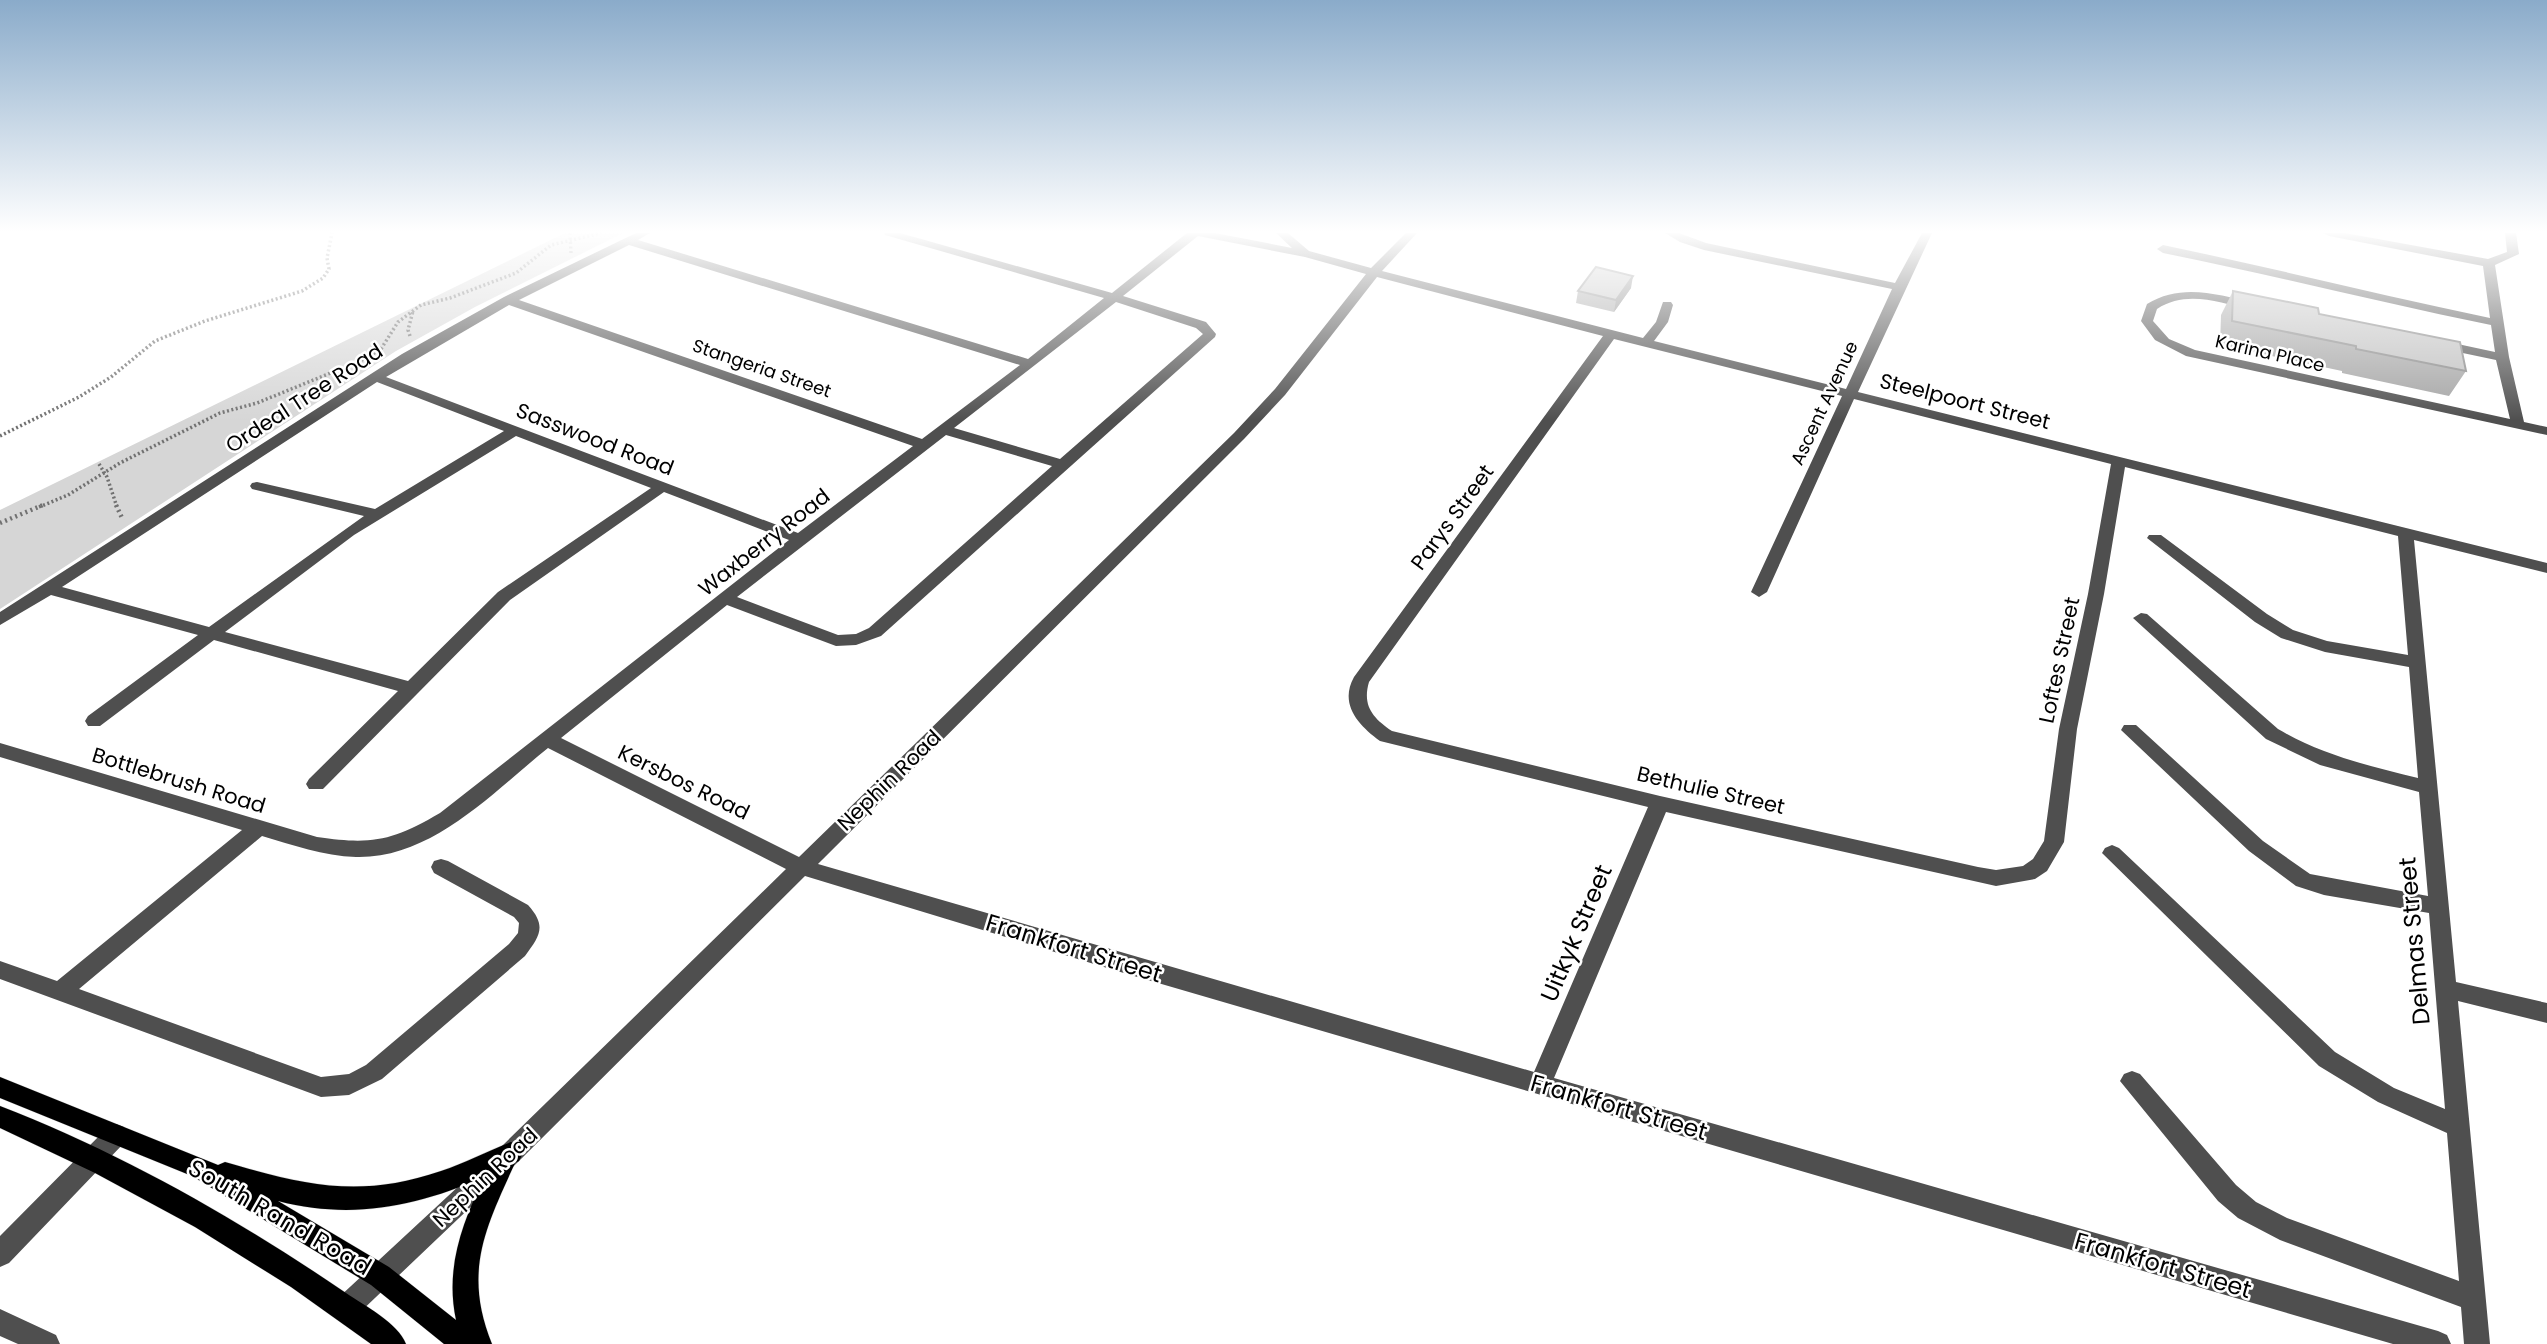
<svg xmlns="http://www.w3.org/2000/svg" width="2547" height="1344" viewBox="0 0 2547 1344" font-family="Poppins,sans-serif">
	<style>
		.green { fill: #d6d6d6 }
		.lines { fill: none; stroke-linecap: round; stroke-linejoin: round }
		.major-casing { stroke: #dbdbdb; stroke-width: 1 }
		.path-far1 { stroke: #717171; stroke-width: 3.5; stroke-dasharray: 2 2.5; stroke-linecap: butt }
		.path { stroke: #717171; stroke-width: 4.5; stroke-dasharray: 2 3.5; stroke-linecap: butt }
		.minor { fill: #4f4f4f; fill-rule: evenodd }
		.major { fill: #000; fill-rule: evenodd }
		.wall { fill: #a4a4a4 }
		.shaded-wall { fill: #868686 }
		.building { fill: #bfbfbf; stroke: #868686; stroke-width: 2 }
		.labels { text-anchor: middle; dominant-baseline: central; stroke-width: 5; stroke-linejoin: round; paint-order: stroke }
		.far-street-label { font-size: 18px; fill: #000; stroke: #fff }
		.street-label { font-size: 21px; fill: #000; stroke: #fff }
		.near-street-label { font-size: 24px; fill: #000; stroke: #fff }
	</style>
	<rect width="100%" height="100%" fill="#fff"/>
	<path class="green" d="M565,233H623L475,307L396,351L0,609V510Z"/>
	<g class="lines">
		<defs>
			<path id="major" d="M0,1077L218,1165L225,1162C305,1185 359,1199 441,1171C465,1163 487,1151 511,1142L519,1145L523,1153L519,1161L515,1163C485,1229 463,1272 492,1344H444L371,1285L192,1176L0,1098ZM484,1177C462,1224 445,1268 456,1320L389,1267L278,1201C351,1220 416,1207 484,1177Z
				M0,1106C122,1153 239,1220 346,1293C365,1306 398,1323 406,1344H371L291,1287L195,1227L95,1173L0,1128Z"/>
		</defs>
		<use href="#major" class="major-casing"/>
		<path class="path-far1" d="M570,233L571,253
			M410,336L408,330L413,311
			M0,436L79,397L111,377L155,341L205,321L302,291L323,278L329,269L327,258L332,233
			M99,464L107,477L117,507
			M39,507L68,495L120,463L220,413L257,403L360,361L381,349L398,322L421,305L450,298L516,273L551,245L601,233"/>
		<path class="path" d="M116,505L123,520
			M0,523L43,505"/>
		<path class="minor" d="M636,233H650L638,240L1028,359L1104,298L885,235L884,233H900L1112,293L1187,233H1215L1292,248L1276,233H1288L1309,251L1371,268L1406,233H1417L1382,271L1643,338L1656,322L1663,302H1671L1673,305L1668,322L1654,341L1846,389L1892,289L1704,250L1680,242L1665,233H1679L1706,243L1895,283L1922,233H1932L1858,392L2547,563V573L2414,540L2456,982L2547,1003V1023L2458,1001L2490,1344H2464L2461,1307L2280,1240L2238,1218L2218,1201L2120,1081L2124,1074L2132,1071L2140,1074L2236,1185L2256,1202L2287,1218L2459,1281L2447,1133L2378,1102L2319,1066L2102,853L2105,848L2112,845L2119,848L2335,1052L2394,1088L2445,1109L2429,913L2324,895L2296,886L2249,851L2121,730L2124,725H2136L2263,841L2310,874L2428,896L2419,792L2320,765L2266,739L2133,618L2141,613L2147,614L2278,729C2322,755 2369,766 2418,778L2409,667L2325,652L2281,638L2255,622L2147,538L2149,535H2161L2267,614L2293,630L2327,641L2408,655L2398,536L2125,467L2104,594L2077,729L2064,842L2047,871L2035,879L1996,886L1666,812L1554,1078L2438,1331L2447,1335L2451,1344H2393L1117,971L805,876L519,1161L355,1317L346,1321L337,1317L333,1308L337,1299L503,1145L786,869L548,748C493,792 432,859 356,857C323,856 293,845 262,836L79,989L321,1077L349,1074L366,1065L509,944L518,933L519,923L514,917L434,873L431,867L434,861L441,859L448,861L528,905C547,926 540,936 525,956L382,1079L349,1095L321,1097L0,979V961L57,981L242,830L0,757V743L317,837C372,845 392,841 440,813L789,540L664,492L510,600L323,789H309L306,784L309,779L398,691L214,640L100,726H88L85,721L88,716L198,635L51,595L0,625V612L402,354L504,297ZM1198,236L1305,257L1366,274L1275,389L1234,433L799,857L561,738L727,605L836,646L856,645L881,636L1215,337L1216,334L1206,322L1123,296ZM629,245L1020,365L922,439L519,300ZM1377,277L1603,336L1354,677C1339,704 1358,725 1380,741L1648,807L1534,1072L818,864L1244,439L1285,395ZM1116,302L1196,328L1203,334L1060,459L954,428ZM509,305L913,446L798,533L386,377ZM1614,339L1842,396L1751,592L1759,597L1767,592L1854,399L2111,464L2088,594L2059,729L2044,841L2033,859L2023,866L1996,870L1978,867L1660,796L1392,731C1373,718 1362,706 1369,682ZM377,382L504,431L375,509L257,482L252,483L250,486L252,489L364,516L209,627L62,587ZM946,435L1052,466L869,628L856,634L838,635L737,597ZM516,436L651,488L498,592L408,681L225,632L354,535Z
			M2323,233H2345L2488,259L2507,252L2505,233H2516L2519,254L2495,265L2509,357L2524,422L2547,427V435L2186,356L2155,340L2141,321L2147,304C2181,283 2217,294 2254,303V309L2250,310C2219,302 2186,290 2157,309L2153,321L2169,339L2195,350L2510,419L2496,360L2439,348L2432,344L2439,340L2495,352L2491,325C2381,303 2273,275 2163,253L2157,249L2163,245C2273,268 2381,295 2490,318L2483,266L2329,236Z
			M116,1124L124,1127L128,1135L124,1143L9,1263L0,1267V1236L108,1127Z
			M0,1309L56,1335L60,1344H18L0,1336Z"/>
		<use href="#major" class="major"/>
	</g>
	<path class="wall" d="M1631,288L1614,312L1576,303L1578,291Z
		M2233,291L2319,314L2466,371L2449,396L2342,373V371L2220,345L2221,315Z"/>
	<path class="shaded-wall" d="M1633,276L1631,288L1614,312L1616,300Z"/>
	<path class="building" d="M1596,267L1633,276L1616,300L1578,291Z
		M2233,291L2318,308L2319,314L2460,342L2466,371L2356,349V346L2232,321Z"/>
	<linearGradient id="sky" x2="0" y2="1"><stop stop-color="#8aabca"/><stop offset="0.55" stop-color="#fff"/><stop offset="1" stop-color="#fff" stop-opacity="0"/></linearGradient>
	<rect width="2547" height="421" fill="url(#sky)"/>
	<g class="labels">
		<g class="far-street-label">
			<text transform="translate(2270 353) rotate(13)">Karina Place</text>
			<text transform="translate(762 368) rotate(19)">Stangeria Street</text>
			<text transform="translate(1824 403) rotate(-65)">Ascent Avenue</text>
		</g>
		<g class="street-label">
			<text transform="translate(304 398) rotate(-33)">Ordeal Tree Road</text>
			<text transform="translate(1965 401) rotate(14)">Steelpoort Street</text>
			<text transform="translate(595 439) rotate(21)">Sasswood Road</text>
			<text transform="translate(1452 517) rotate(-54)">Parys Street</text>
			<text transform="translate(764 542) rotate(-38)">Waxberry Road</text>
			<text transform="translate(2059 660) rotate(-78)">Loftes Street</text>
			<text transform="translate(179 780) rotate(17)">Bottlebrush Road</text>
			<text transform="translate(889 780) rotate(-44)">Nephin Road</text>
			<text transform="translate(684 782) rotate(26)">Kersbos Road</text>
			<text transform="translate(1711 790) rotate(13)">Bethulie Street</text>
			<text transform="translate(485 1177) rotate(-43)">Nephin Road</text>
		</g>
		<g class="near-street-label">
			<text transform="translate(1576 933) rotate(-67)">Uitkyk Street</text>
			<text transform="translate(2414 941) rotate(-95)">Delmas Street</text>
			<text transform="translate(1074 948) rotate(17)">Frankfort Street</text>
			<text transform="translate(1619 1107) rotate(16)">Frankfort Street</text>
			<text transform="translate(280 1217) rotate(30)">South Rand Road</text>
			<text transform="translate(2163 1265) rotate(16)">Frankfort Street</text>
		</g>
	</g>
</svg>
